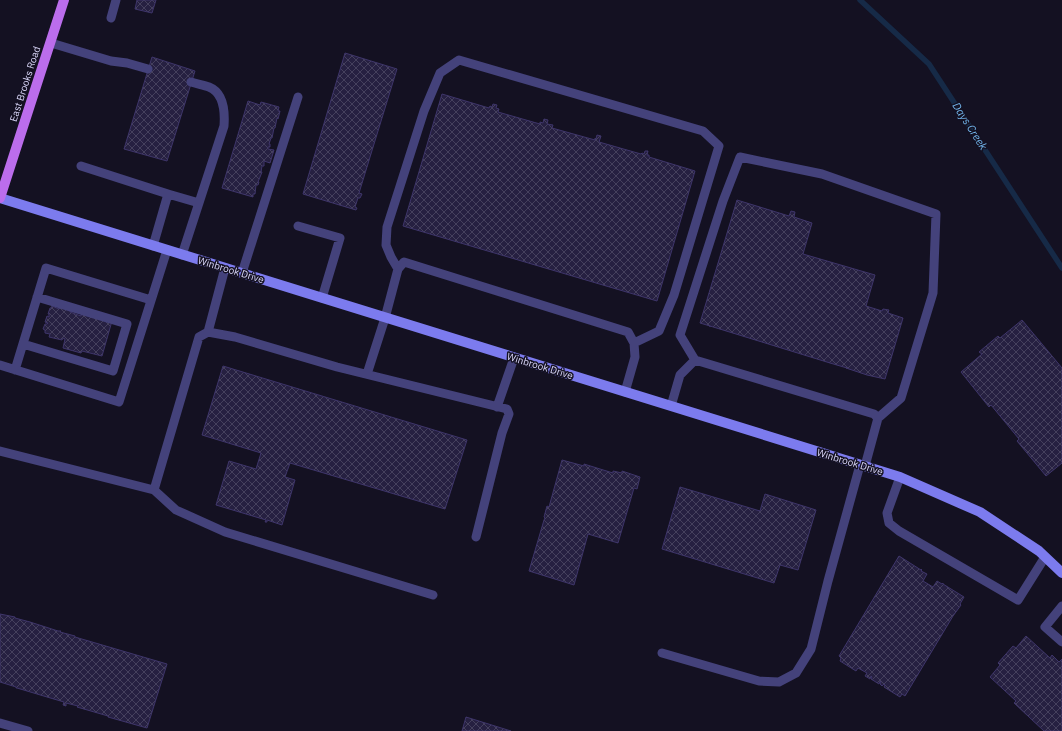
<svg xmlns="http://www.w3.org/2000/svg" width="1062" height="731" viewBox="0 0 1062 731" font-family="'IBM Plex Sans',sans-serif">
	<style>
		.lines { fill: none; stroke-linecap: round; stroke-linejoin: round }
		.stream { stroke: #162a47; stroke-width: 5.5 }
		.building { fill: url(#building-cross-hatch); stroke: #3e356a }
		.lane { stroke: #44427b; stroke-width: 9 }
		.secondary { stroke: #7c7bee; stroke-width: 10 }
		.primary { stroke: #bb6dec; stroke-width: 10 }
		.labels { text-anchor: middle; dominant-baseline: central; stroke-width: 3; stroke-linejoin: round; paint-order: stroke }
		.street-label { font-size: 10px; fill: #dbd8fa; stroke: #141122 }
		.water-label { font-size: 11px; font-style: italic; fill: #73b6ed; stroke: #141122 }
	</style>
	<defs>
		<pattern id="building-cross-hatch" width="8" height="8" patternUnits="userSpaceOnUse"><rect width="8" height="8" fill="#262041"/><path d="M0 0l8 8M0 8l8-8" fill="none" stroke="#45405d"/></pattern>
	</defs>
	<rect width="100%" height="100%" fill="#141122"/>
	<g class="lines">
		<path class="stream" d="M860,0L929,64L1062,268"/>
	</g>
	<path class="building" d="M137,0H156L152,13L135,9Z
		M345,53L397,69L359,193L362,194L360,198H358L355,207L357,208L356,210L303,194Z
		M152,57L195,71L167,161L124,149Z
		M442,94L489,108L490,106L492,107L493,104L497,105L496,108L499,109L498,112L540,124V122L543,123L544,119L548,120L547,124L553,125L552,128L595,140V138L596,139L597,135L601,136L599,142L641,154L642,153L644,154L645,151H648L647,155H649V157L695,171L657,301L403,226Z
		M248,101L260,105L261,102L279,107L278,111H280L278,119L277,118L275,128H274L272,138H271L269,144H270V147H268V149L274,150L270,163L264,161V166H262L261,172H262L258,182H259L258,185H256L255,194H253V197L222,188Z
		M737,200L789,216L791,211L795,212L794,217L812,223L803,254L875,275L866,306L882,311L883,309L889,310L888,313L903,318L885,379L867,375L846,368H847L830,363L710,326V327V326L700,323Z
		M52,306L59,309L60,306L71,309L70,312L81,316L82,312L112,321L102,356L82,351L81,353L63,348L65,339L63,338L62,340L49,337L50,334L45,333V330L43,329L45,324H47L48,323L45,322L47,316L49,317V314H48L50,308H51Z
		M1022,320L1062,368V463L1046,476L1017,441L1019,439L991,405L989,407L961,372L982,354L979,352L998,336L1000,338Z
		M223,366L467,440L445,509L290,463L285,477L295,480L282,525L267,520V522H265L266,520L216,505L229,461L256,469L261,453L202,435Z
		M562,460L584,466V464L613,473V471L622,473V471L640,477L637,489L634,488L618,543L588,534L574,585L529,571L544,520L545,518L544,517L547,506L549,507Z
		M680,487L760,511L765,494L816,510L798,570L780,565L774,583L662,549Z
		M899,556L921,570V569L922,570L921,571L927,574L923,581L933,587L937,581L942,584L943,583V584L964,597L960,604L961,605L953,616L905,696L902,694L900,697L884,687L885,685L884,684L882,686L880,684L881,682L880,681L879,684L871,679L872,677L871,676L870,679L865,676L867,673L858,668L856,671L840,661L841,658L839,656Z
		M0,614L15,617V618L30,622L58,631H61L60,632L75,636V637L167,664L147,728L108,717V716L77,707L78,706L66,703V706L63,705L64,702L47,697L17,688H16V687L0,682Z
		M1026,636L1050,658L1052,655L1059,662L1062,659V731H1044L1014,703L1016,701L990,677L1000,665L998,663L1013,646L1016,648Z
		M466,717L511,731H462Z"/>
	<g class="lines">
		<path class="lane" d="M111,18L116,0
			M51,43L111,61L127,63L148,69
			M81,166L168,194L153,246
			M168,194L199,203
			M298,226L340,238L322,298
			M182,255L224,126C225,112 224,93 209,87C204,85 197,84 191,82
			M398,269L391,257L386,245L387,227L424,111L440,73L459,60L703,131L719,146L674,295L659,331L634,343
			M242,273L298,97
			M208,332L225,268
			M23,344L113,371L127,324L37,297
			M695,360L680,335L723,201L740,157L822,174L936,214L933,293L901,398L878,418
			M0,365L119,402L167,250
			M15,370L46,268L151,300
			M367,374L385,318L398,269L404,262L628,332L634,343L635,357L625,392
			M671,406L680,375L695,360L874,414L878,418L865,466
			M497,407L514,358
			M0,451L154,490L199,337L208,332L235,337L337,367L507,409L509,414L502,433L476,537
			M900,477L887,513L889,523L899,531L1018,600L1045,557
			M153,489L176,510L225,532L433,595
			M1062,606L1045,627L1062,642
			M662,653L759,681L779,682L796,673L811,649L828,581L860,465
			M0,723L28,731"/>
		<path class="secondary" d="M0,198L900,477L980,512L1039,551L1062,573"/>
		<path class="primary" d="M0,198L64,0"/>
	</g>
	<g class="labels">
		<g class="street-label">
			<text transform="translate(25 84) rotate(-72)">East Brooks Road</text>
			<text transform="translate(231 270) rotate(17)">Winbrook Drive</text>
			<text transform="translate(540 366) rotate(17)">Winbrook Drive</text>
			<text transform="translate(850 462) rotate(17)">Winbrook Drive</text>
		</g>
		<g class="water-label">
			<text transform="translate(970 126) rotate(57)">Days Creek</text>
		</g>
	</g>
</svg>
